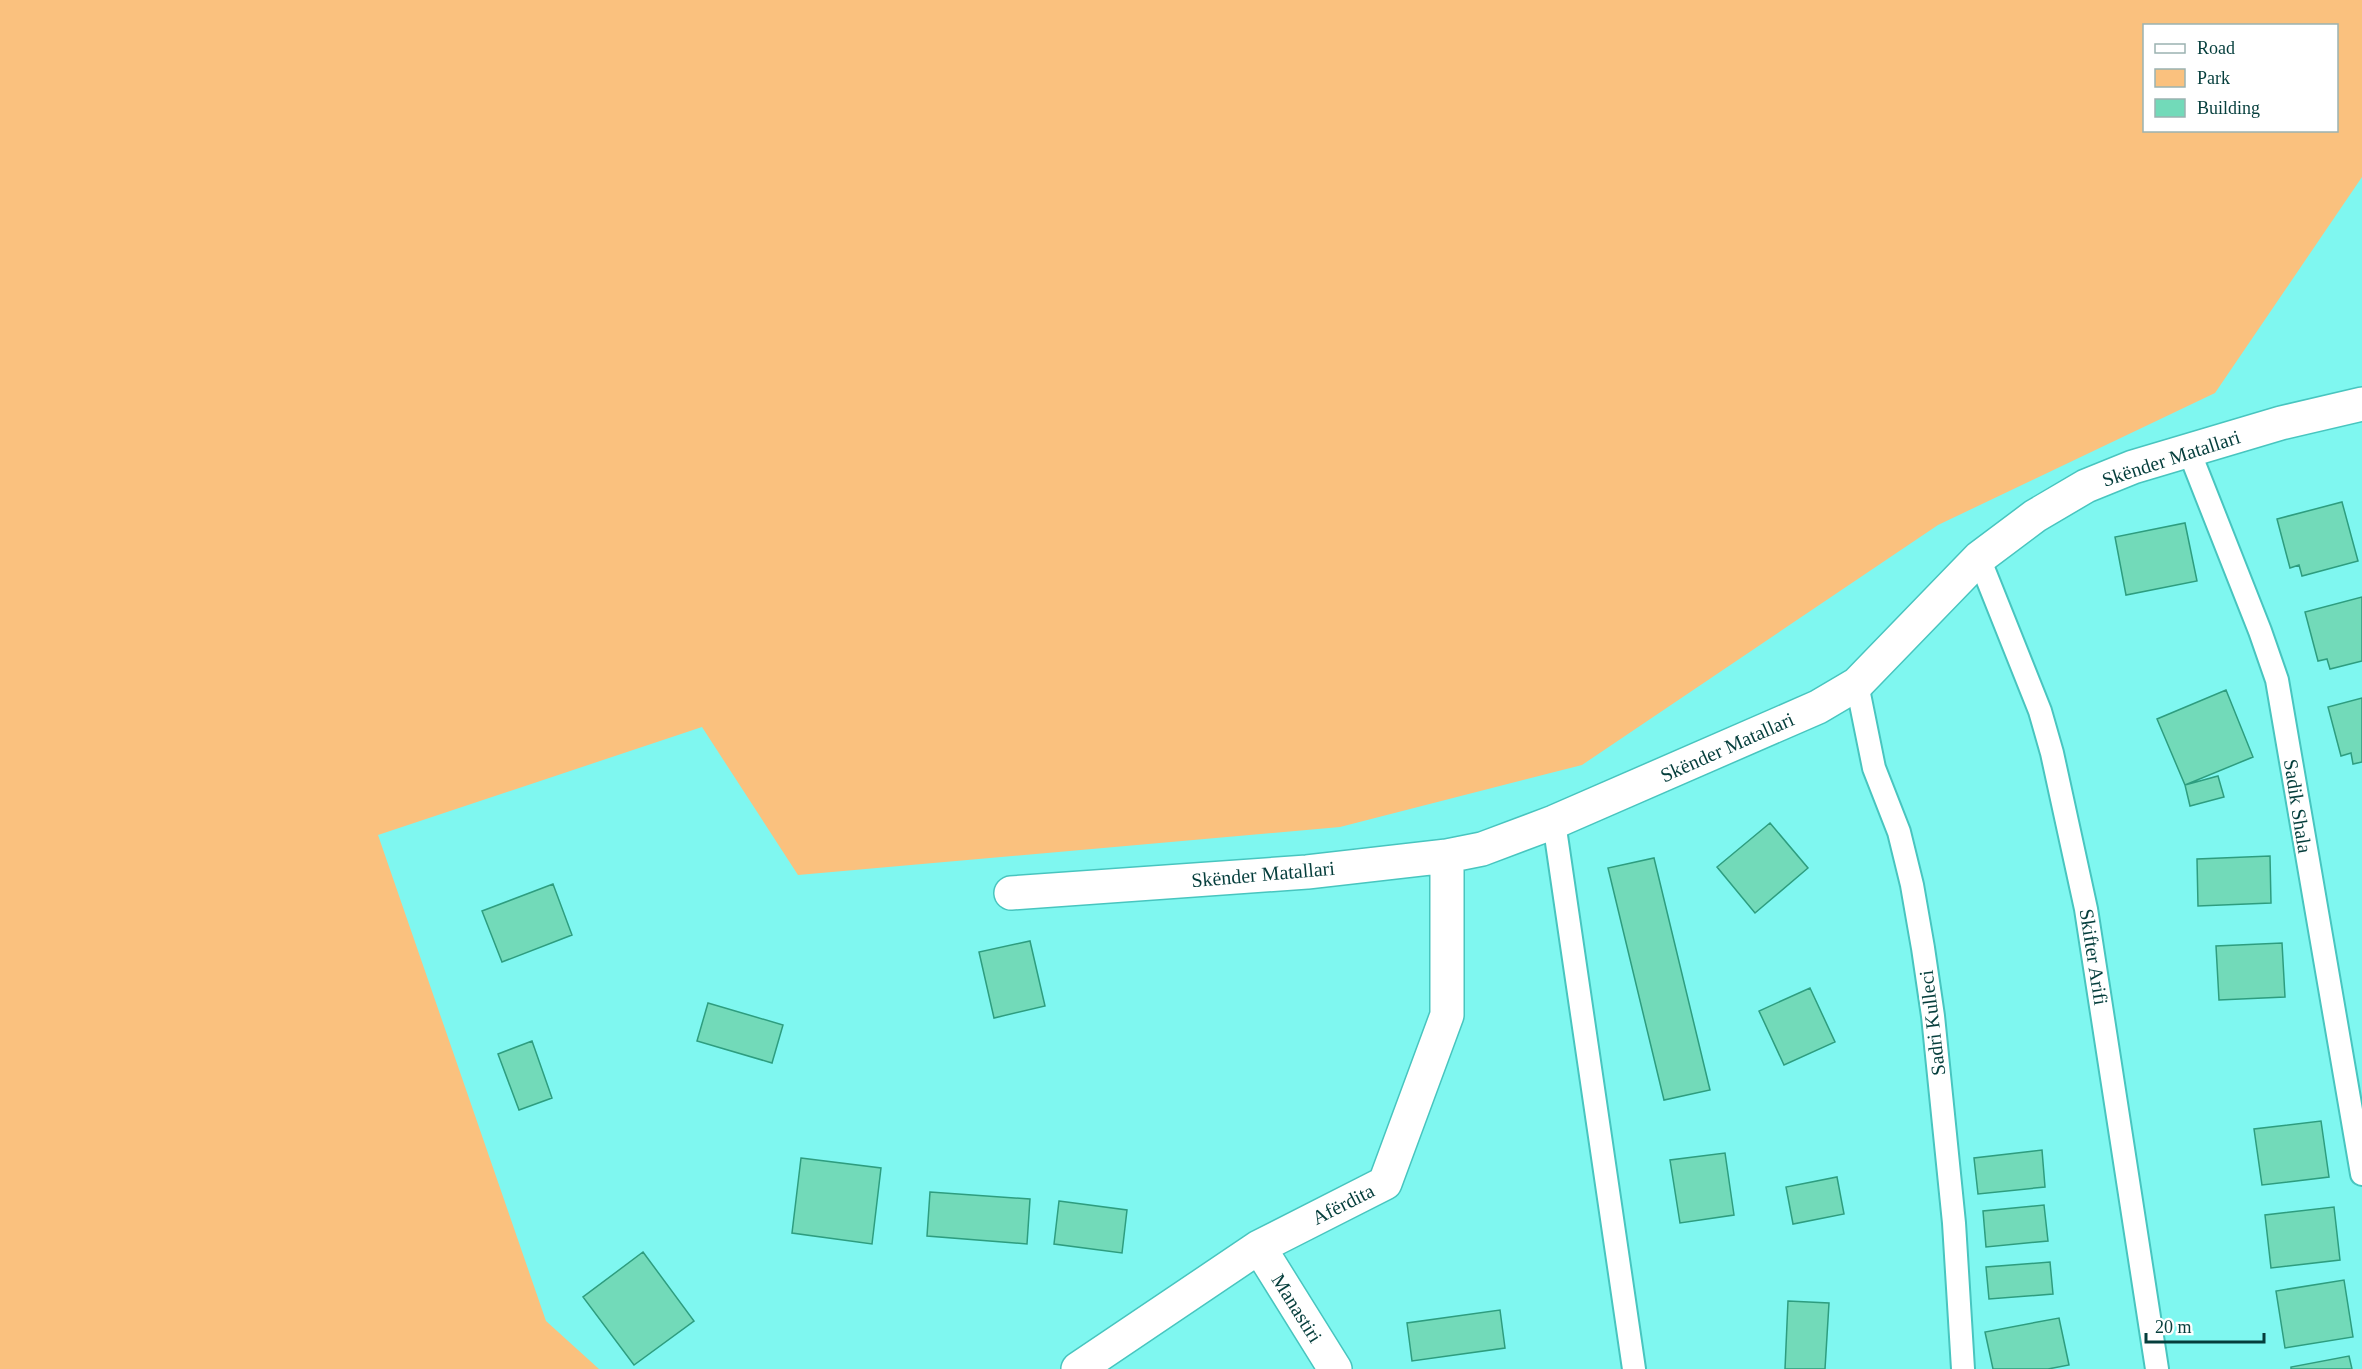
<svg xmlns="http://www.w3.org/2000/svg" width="2362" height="1369" viewBox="0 0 2362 1369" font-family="'Times New Roman',serif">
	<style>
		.green { fill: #fac17e; fill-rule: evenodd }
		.building { fill: #72dab9; stroke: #2e9d7f; stroke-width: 1.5 }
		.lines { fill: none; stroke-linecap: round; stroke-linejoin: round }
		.lane-casing { stroke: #48c5bf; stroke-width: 26 }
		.street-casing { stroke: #48c5bf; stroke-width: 36 }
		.lane { stroke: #fff; stroke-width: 22 }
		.street { stroke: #fff; stroke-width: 33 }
		.labels { text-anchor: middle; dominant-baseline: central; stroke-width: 5; stroke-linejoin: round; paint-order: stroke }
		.street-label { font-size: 20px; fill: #053e3c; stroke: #fff }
	</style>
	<rect width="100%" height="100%" fill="#7ff7f0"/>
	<path class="green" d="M0,0H2362V177L2215,393L1938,525L1582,765L1340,827L798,875L702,727L378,835L546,1321L599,1369H0ZM2144,26H2336V130H2144Z"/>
	<path class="building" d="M2342,502L2358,561L2302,576L2299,565L2290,568L2277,519Z
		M2185,523L2197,581L2126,595L2115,537Z
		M2362,597V661L2330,669L2327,659L2318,661L2305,612Z
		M2226,690L2253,757L2185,785L2157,719Z
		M2362,698V762L2353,764L2351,753L2341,756L2328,707Z
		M2218,776L2224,797L2190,806L2185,785Z
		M1770,823L1808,868L1755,913L1717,867Z
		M2270,856L2271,903L2198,906L2197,859Z
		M1654,858L1710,1090L1664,1100L1608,868Z
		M553,884L572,935L502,962L482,911Z
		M1030,941L1045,1006L994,1018L979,952Z
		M2282,943L2285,997L2219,1000L2216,946Z
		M1810,988L1835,1042L1784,1065L1759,1011Z
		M708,1003L783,1025L772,1063L697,1041Z
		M532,1041L552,1098L519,1110L498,1054Z
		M2321,1121L2329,1177L2262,1185L2254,1129Z
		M2042,1150L2045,1187L1978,1194L1974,1158Z
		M1725,1153L1734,1215L1680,1223L1670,1160Z
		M801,1158L881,1168L872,1244L792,1233Z
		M1837,1177L1844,1214L1793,1224L1786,1187Z
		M930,1192L1030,1199L1027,1244L927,1236Z
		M1059,1201L1127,1210L1122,1253L1054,1244Z
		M2044,1205L2048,1241L1986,1247L1983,1211Z
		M2334,1207L2340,1260L2271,1268L2265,1215Z
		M643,1252L694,1321L634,1365L583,1297Z
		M2050,1262L2053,1294L1989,1299L1986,1267Z
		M2344,1280L2353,1337L2285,1348L2276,1291Z
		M1788,1301L1829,1303L1825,1369H1785Z
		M1500,1310L1505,1348L1412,1361L1407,1323Z
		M2059,1318L2069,1365L2048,1369H1993L1985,1332Z
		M2349,1356L2352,1369H2291V1367Z"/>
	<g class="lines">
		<defs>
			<path id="lane" d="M2189,451L2260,631L2277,680L2362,1174
				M1979,558L2040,711L2052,753L2086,909L2157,1369
				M1857,684L1874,768L1899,832L1912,885L1923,948L1933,1016L1954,1223L1963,1369
				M1554,822L1634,1369"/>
			<path id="street" d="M1011,893L1307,872L1447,856L1482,849L1554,822L1818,707L1857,684L1979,558L2035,516L2086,486L2133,467L2281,423L2362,404
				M1259,1247L1335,1369
				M1078,1369L1259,1247L1385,1183L1447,1015V856"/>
		</defs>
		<use href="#lane" class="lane-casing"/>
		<use href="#street" class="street-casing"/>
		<use href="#lane" class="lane"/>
		<use href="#street" class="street"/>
	</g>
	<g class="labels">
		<g class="street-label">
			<text transform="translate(2171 458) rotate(-18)">Skënder Matallari</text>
			<text transform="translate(1727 747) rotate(-24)">Skënder Matallari</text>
			<text transform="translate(2298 806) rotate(81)">Sadik Shala</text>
			<text transform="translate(1263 874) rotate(-5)">Skënder Matallari</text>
			<text transform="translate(2094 957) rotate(81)">Skifter Arifi</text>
			<text transform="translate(1932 1023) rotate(-97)">Sadri Kulleci</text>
			<text transform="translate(1343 1204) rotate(-27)">Afërdita</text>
			<text transform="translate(1297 1308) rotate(58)">Manastiri</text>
		</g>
	</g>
	<rect x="2143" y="24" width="195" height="108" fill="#ffffff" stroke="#9bb2b1" stroke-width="1.5"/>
	<rect x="2155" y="44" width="30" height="9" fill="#ffffff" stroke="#9bb2b1" stroke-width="1.5"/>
	<text x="2197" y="54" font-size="18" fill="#053e3c">Road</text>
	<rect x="2155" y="69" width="30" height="18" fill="#fac17e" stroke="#9bb2b1" stroke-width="1.5"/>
	<text x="2197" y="84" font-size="18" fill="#053e3c">Park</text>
	<rect x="2155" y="99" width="30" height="18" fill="#72dab9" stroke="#9bb2b1" stroke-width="1.5"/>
	<text x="2197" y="114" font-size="18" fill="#053e3c">Building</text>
	<path d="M2146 1333v9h118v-9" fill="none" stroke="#053e3c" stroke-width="3"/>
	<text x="2155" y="1333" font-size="18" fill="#053e3c" stroke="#ffffff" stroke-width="4.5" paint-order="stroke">20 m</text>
</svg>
